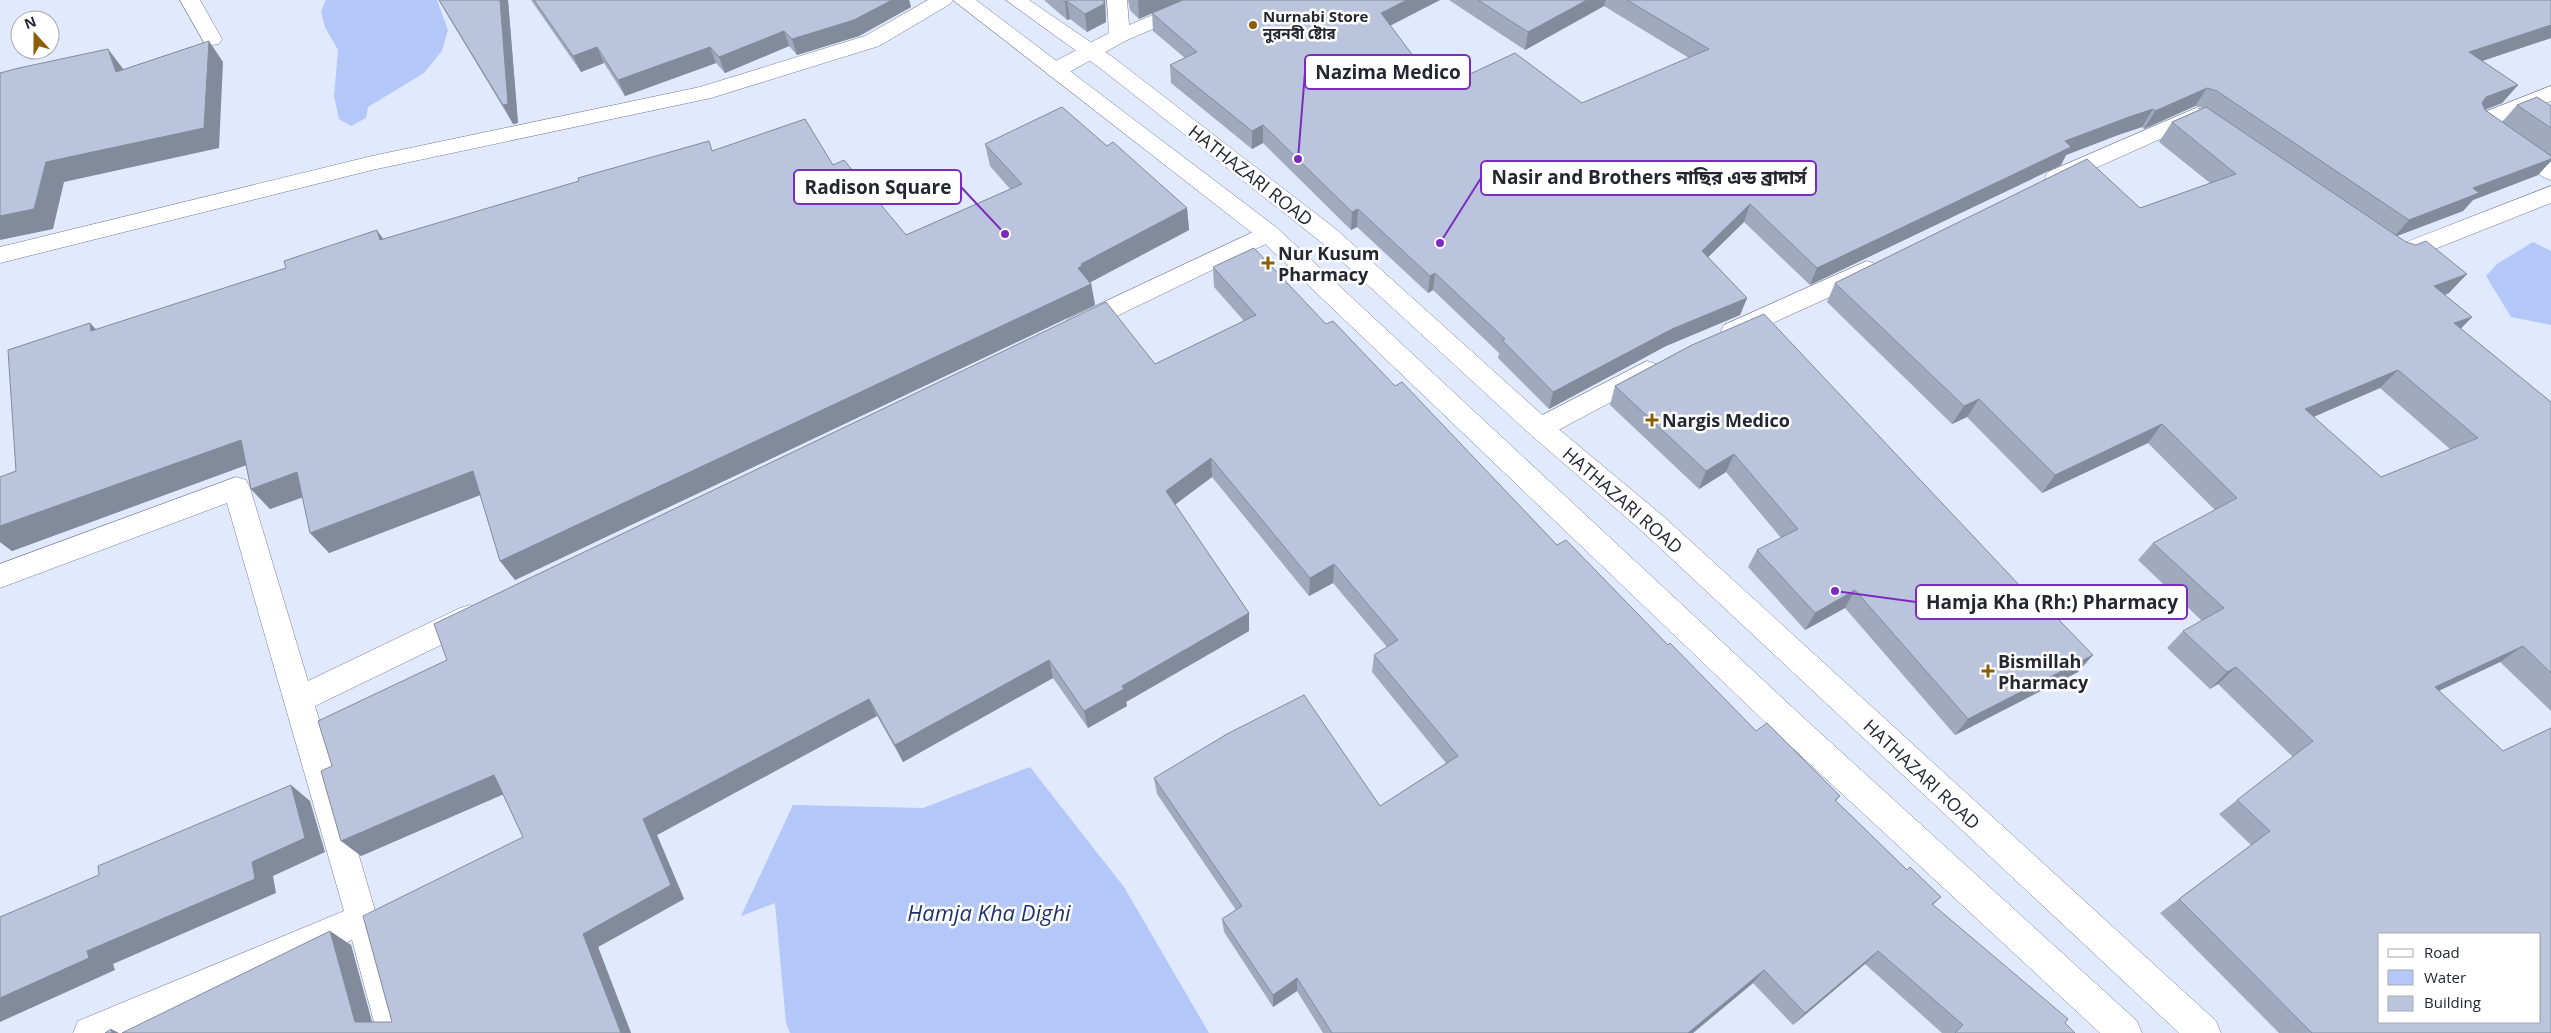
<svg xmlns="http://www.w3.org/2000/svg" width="2551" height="1033" viewBox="0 0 2551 1033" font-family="'Open Sans','Noto Sans Bengali',sans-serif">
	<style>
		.water { fill: #b3c8f8 }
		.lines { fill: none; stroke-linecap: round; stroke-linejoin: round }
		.minor-casing { stroke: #747d94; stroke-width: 1 }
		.trunk-casing { stroke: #747d94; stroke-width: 1 }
		.minor { fill: #fff; fill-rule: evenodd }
		.trunk { fill: #fff; fill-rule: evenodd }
		.wall { fill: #a0a9be; fill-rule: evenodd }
		.shaded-wall { fill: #828a9b }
		.building { fill: #bac5dd; stroke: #828a9b; fill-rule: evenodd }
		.poi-dot { fill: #8c5e04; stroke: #fff; stroke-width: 2 }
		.labels { text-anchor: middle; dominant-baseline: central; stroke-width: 5; stroke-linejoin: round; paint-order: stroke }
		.far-poi-label { font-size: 15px; font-weight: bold; fill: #242731; stroke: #fff; text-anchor: start }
		.street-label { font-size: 18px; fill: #242731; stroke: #fff }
		.poi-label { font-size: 18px; font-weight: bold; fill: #242731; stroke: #fff; text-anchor: start }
		.near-water-label { font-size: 22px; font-style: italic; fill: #1e316a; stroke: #fff }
		.leader { fill: none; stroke: #7b2cbf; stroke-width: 2 }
		.callout-dot { fill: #7b2cbf; stroke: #fff; stroke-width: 2 }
		.callout { fill: #fff; stroke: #7b2cbf; stroke-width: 2 }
		.callout-label { font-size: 19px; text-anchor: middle; font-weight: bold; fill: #242731 }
	</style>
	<rect width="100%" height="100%" fill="#e0e9fd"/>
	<path class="water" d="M326,0H437L448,30L442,51L424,73L368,107L366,118L351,126L339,119L334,96L338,50L325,27L321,11Z
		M2533,242L2551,251V325L2511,317L2486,276L2497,264Z
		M1030,767L1124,887L1209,1033H790L786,1023L775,903L741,916L793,805L923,808Z"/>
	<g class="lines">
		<defs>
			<path id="minor" d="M180,0H200L222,39L219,44L212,45L205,44Z
				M928,0H953L950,4L879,46L711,98L372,170L0,263V247L372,156L700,87L865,36Z
				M1107,0H1127L1129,25L1188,0H1215L1212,4L1127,40L1064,75L1056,77L1048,75L1045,70L1048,65L1109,33Z
				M2551,86V101L2497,123L2551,161V180L2543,177L2472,127L2469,122L2472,117Z
				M2196,108L2204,110L2212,119L2209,124L2201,126L2194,124L2064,182L2056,185L2048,182L2045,177L2048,172Z
				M2551,186V203L2407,260C2396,263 2387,261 2381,250L2385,244L2393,242L2401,244Z
				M1268,225L1276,227L1280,233L1276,239L1086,331L1077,334L1068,331L1065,325L1068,319Z
				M1867,261L1876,264L1879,270L1876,276L1742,337L1733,340L1724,337L1721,331L1724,325Z
				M1647,361L1656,364L1660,371L1656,378L1549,435L1540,438L1531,435L1527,428L1531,421Z
				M236,477L246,480L250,488L308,681L460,608L470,605L480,608L484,617L480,626L315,706L411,1033H377L352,940L131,1033H73L78,1021L344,911L227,503L0,588V564Z"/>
			<path id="trunk" d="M953,0H976L1276,227L1805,719L2137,1021L2142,1033H2100L1783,739L1260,239Z
				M1006,0H1029L1114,58L1337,230L1549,421L1663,516L2216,1021L2221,1033H2179L1643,532L1531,435L1321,242L1100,68Z"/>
		</defs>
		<use href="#minor" class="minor-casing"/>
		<use href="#trunk" class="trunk-casing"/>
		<use href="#minor" class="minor"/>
		<use href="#trunk" class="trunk"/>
	</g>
	<path class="wall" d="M439,0H508L518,123L513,124L448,16Z
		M531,0H909L911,7L859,36L797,55L789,46L725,73L716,63L625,96L604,63L581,72Z
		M1044,0H1105L1106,22L1087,32L1070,19L1067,20Z
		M1128,0H1440L1390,26L1438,89L1582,103L1689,58L1604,6L1525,50L1449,0H2551V38L2482,61L2518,85L2502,103L2485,110L2502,122L2517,105L2551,106V161L2538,175L2473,200L2463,211L2397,236L2449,293L2445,295L2461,329L2551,402V711L2500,662L2439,691L2551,1033H2279L2160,913L2251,845L2219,814L2293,757L2218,684L2210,689L2167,648L2183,631L2202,621L2138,560L2153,543L2215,510L2148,443L2042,493L1967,417L1952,424L1827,302L1835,283L2140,208L2210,183L2159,142L2172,122L2203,108L2195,106L2144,129L2142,127L2118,135L2066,155L2061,165L1810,285L1744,222L1708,257L1747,298L1740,315L1666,346L1549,409L1498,358L1499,353L1433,290L1428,293L1357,227L1351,230L1263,143L1252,149L1171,83L1170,65L1185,58L1153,31L1152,13L1139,19L1130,10ZM2380,388L2450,449L2381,477L2313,417Z
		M985,144L1107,146L1187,208L1189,230L1091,282L1095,305L515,580L480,495L329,553L302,497L270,509L251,489L246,465L12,551L0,542V477L16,471L97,330L286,268L384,239L713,151L833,165L906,235L1010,189L990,166Z
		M1213,267L1326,324L1395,386L1557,545L1668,645L1756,731L1840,796L1836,801L1907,870L1941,897L1933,905L2075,1033H1942L1865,964L1793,1025L1753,983L1693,1033H1323L1297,991L1273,1007L1224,932L1222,919L1236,910L1157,794L1154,778L1380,806L1446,763L1372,672L1374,655L1387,647L1333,583L1309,596L1212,477L1175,504L1249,613V631L1126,702L1127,706L1088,728L1053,678L903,762L877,716L657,835L684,899L598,947L631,1033H122L351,945L372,1022H392L523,837L503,794L361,856L332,766L1244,321L1214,287Z
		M1692,345L2078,672L1955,735L1845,608L1805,630L1748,567L1757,550L1781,538L1726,472L1699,489L1610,405L1615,386Z"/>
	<path class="shaded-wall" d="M500,0H508L518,123L513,124L503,105Z
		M892,0H909L911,7L859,36L797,55L792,39Z
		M1104,0H1105L1106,22L1087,32L1085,14Z
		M1139,0H1183L1139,19L1138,1Z
		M1407,0H1440L1379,31L1381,13Z
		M1587,0H1606L1604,6L1525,50L1528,32Z
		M1067,1L1070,19L1067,20L1065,2Z
		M2551,25V38L2455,70L2469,52Z
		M784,31L789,46L725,73L719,57Z
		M209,41L223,62L219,148L64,182L53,229L0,240V216L46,162Z
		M597,47L604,63L581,72L573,56Z
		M710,47L716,63L625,96L618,80Z
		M108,49L124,70L116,72Z
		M2518,85L2502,103L2471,115L2486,97Z
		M2207,88L2195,106L2144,129L2155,111Z
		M2153,109L2142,127L2118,135L2066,155L2061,165L1810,285L1817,268L2065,141L2129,117Z
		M1263,125V143L1252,149V131Z
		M2551,159V161L2538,175L2473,200L2463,211L2394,237L2409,220L2473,188Z
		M1750,204L1744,222L1697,268L1702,251Z
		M1187,208L1189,230L1085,285L1091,284L1095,305L515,580L500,561L1078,268L1081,264Z
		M1358,209L1357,227L1351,230L1352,212Z
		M377,230L392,252L380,240Z
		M1435,273L1433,290L1428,293L1430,276Z
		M2467,274L2449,293L2417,305L2434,286Z
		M1747,298L1740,315L1666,346L1549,409L1553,392L1672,329Z
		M2472,317L2454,336V323Z
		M90,323L111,345L91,331Z
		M2398,370L2380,388L2288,428L2305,409Z
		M1979,399L1967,417L1952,424L1964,406Z
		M2162,424L2148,443L2042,493L2055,475Z
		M241,440L260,460L12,551L0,542V526Z
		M1734,454L1726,472L1699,489L1706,471Z
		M1211,458L1212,477L1168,510L1166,491Z
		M473,471L488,492L329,553L310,533Z
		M297,472L315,493L270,509L251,489Z
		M1334,564L1333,583L1309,596L1310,578Z
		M1855,590L1845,608L1805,630L1815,613Z
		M1249,613V631L1126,702L1127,706L1088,728L1084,711L1122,686Z
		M2523,646L2500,662L2414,702L2435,687Z
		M2093,655L2078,672L1955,735L1968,719Z
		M1049,660L1053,678L903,762L895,745Z
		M2236,667L2218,684L2210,689L2227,672Z
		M869,699L877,716L657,835L684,899L598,947L631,1033H621L583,934L643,819Z
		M494,775L511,791L361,856L341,841Z
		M291,785L310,801L325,852L273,876L276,893L113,964L115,970L0,1022V998L252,862Z
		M330,931L351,945L375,1033L355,1022Z
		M1878,951L1865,964L1793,1025L1805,1013Z
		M1764,970L1753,983L1693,1033H1688Z
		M1297,978V991L1273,1007V995Z
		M111,1029L119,1033H112Z"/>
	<path class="building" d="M439,0H500L508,104L503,105Z
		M534,0H892L854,20L792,39L784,31L719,57L710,47L618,80L597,47L573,56Z
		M1063,0H1104V4L1085,14L1067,1L1065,2Z
		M1183,0H1407L1381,13L1438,89L1515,53L1582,103L1709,49L1627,0H2551V25L2469,52L2518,85L2486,97L2482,103L2485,110L2551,156V159L2473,188L2479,193L2409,220L2217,91L2207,88L2155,111L2153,109L2129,117L2065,141L2071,147L1817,268L1750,204L1702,251L1747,298L1672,329L1553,392L1502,340L1505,339L1435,273L1430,276L1358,209L1352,212L1263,125L1252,131L1170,65L1197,52L1152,13Z
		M1478,0H1587L1528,32Z
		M209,41L204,128L46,162L34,209L0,216V73L19,68L108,49L116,72Z
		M2537,97L2551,106V128L2517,105Z
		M1062,107L1107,146L1113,142L1187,208L1081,264L1082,266L1078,268L1091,284L500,561L473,471L310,533L297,472L251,489L241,440L0,526V477L16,471L8,350L90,323L91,331L286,268L284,261L377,230L380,240L579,181L578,178L709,141L712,151L805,119L833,165L844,160L906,235L1022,184L985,144Z
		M2206,107L2406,242L2416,245L2426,241L2467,274L2434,286L2472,317L2454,323L2551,402V673L2523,646L2435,687L2503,751L2551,728V1033H2312L2179,899L2270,831L2237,800L2313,741L2236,667L2227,672L2183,631L2224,608L2153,543L2237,498L2162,424L2055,475L1979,399L1964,406L1835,283L2087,159L2140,208L2236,174L2172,122ZM2398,370L2478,438L2381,477L2305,409ZM2380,934H2540V1022H2380Z
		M1254,248L1326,324L1333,321L1395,386L1402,382L1557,545L1566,540L1668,645L1670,643L1756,731L1767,723L1840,796L1835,800L1907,870L1910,867L1941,897L1932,904L2068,1019L2065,1023L2075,1033H1955L1963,1025L1878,951L1805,1013L1764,970L1688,1033H1332L1297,978L1273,995L1222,919L1242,906L1154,778L1227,734L1304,695L1380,806L1458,756L1374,655L1398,640L1334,564L1310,578L1211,458L1166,491L1249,613L1122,686L1124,689L1084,711L1049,660L895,745L869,699L643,819L671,885L583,934L621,1033H122L330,931L355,1022H392L363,916L523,837L494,775L341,841L321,771L332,766L318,721L447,660L434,624L1106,302L1155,364L1256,315L1213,267Z
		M1764,314L2021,587L2025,585L2093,655L1968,719L1855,590L1815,613L1757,550L1798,529L1734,454L1706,471L1615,386L1692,345Z
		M291,785L305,838L252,862L255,879L87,951L89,958L0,998V917L99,875L98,866Z
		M111,1029L112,1033H105Z"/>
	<g class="poi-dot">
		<circle cx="1253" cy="25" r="5"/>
		<path d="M1265.5 255.5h5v5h5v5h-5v5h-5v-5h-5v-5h5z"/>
		<path d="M1649.5 412.5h5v5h5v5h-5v5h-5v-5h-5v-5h5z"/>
		<path d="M1985.5 663.5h5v5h5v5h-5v5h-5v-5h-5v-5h5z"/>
	</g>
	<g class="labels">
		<g class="far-poi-label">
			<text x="1263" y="16">Nurnabi Store<tspan x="1263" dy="17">নুরনবী ষ্টোর</tspan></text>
		</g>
		<g class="street-label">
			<text transform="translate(1251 175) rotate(38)">HATHAZARI ROAD</text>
			<text transform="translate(1623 500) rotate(41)">HATHAZARI ROAD</text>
			<text transform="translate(1922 774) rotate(43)">HATHAZARI ROAD</text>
		</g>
		<g class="poi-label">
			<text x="1278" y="253">Nur Kusum<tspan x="1278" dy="21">Pharmacy</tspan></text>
			<text x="1662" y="420">Nargis Medico</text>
			<text x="1998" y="661">Bismillah<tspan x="1998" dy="21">Pharmacy</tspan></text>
		</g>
		<g class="near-water-label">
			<text x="989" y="912">Hamja Kha Dighi</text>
		</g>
	</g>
	<path class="leader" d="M1298 159L1305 72M1440 243L1481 178M1005 234L961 187M1835 591L1916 602"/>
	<g class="callout-dot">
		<circle cx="1298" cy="159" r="5"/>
		<circle cx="1440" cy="243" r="5"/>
		<circle cx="1005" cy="234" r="5"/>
		<circle cx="1835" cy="591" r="5"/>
	</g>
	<g class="callout">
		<rect x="1305" y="55" width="165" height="34" rx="5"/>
		<rect x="1481" y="161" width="335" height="34" rx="5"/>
		<rect x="794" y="170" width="167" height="34" rx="5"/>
		<rect x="1916" y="585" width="271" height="34" rx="5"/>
	</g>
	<g class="callout-label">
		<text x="1388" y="79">Nazima Medico</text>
		<text x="1649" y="184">Nasir and Brothers নাছির এন্ড ব্রাদার্স</text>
		<text x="878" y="194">Radison Square</text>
		<text x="2052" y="609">Hamja Kha (Rh:) Pharmacy</text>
	</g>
	<rect x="2378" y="933" width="162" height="90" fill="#ffffff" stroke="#a7a9ad"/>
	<rect x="2388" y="949" width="25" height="8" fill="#ffffff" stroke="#a7a9ad"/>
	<text x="2424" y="958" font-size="15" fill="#242731">Road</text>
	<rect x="2388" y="970" width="25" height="15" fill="#b3c8f8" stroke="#a7a9ad"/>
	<text x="2424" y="983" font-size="15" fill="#242731">Water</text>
	<rect x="2388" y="996" width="25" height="15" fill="#bac5dd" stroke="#a7a9ad"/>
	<text x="2424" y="1008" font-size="15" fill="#242731">Building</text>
	<g transform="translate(35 35) rotate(339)"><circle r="24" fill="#ffffff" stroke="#a7a9ad"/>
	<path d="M0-4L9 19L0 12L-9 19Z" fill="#8c5e04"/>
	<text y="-8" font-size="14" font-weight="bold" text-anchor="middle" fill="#242731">N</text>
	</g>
</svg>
